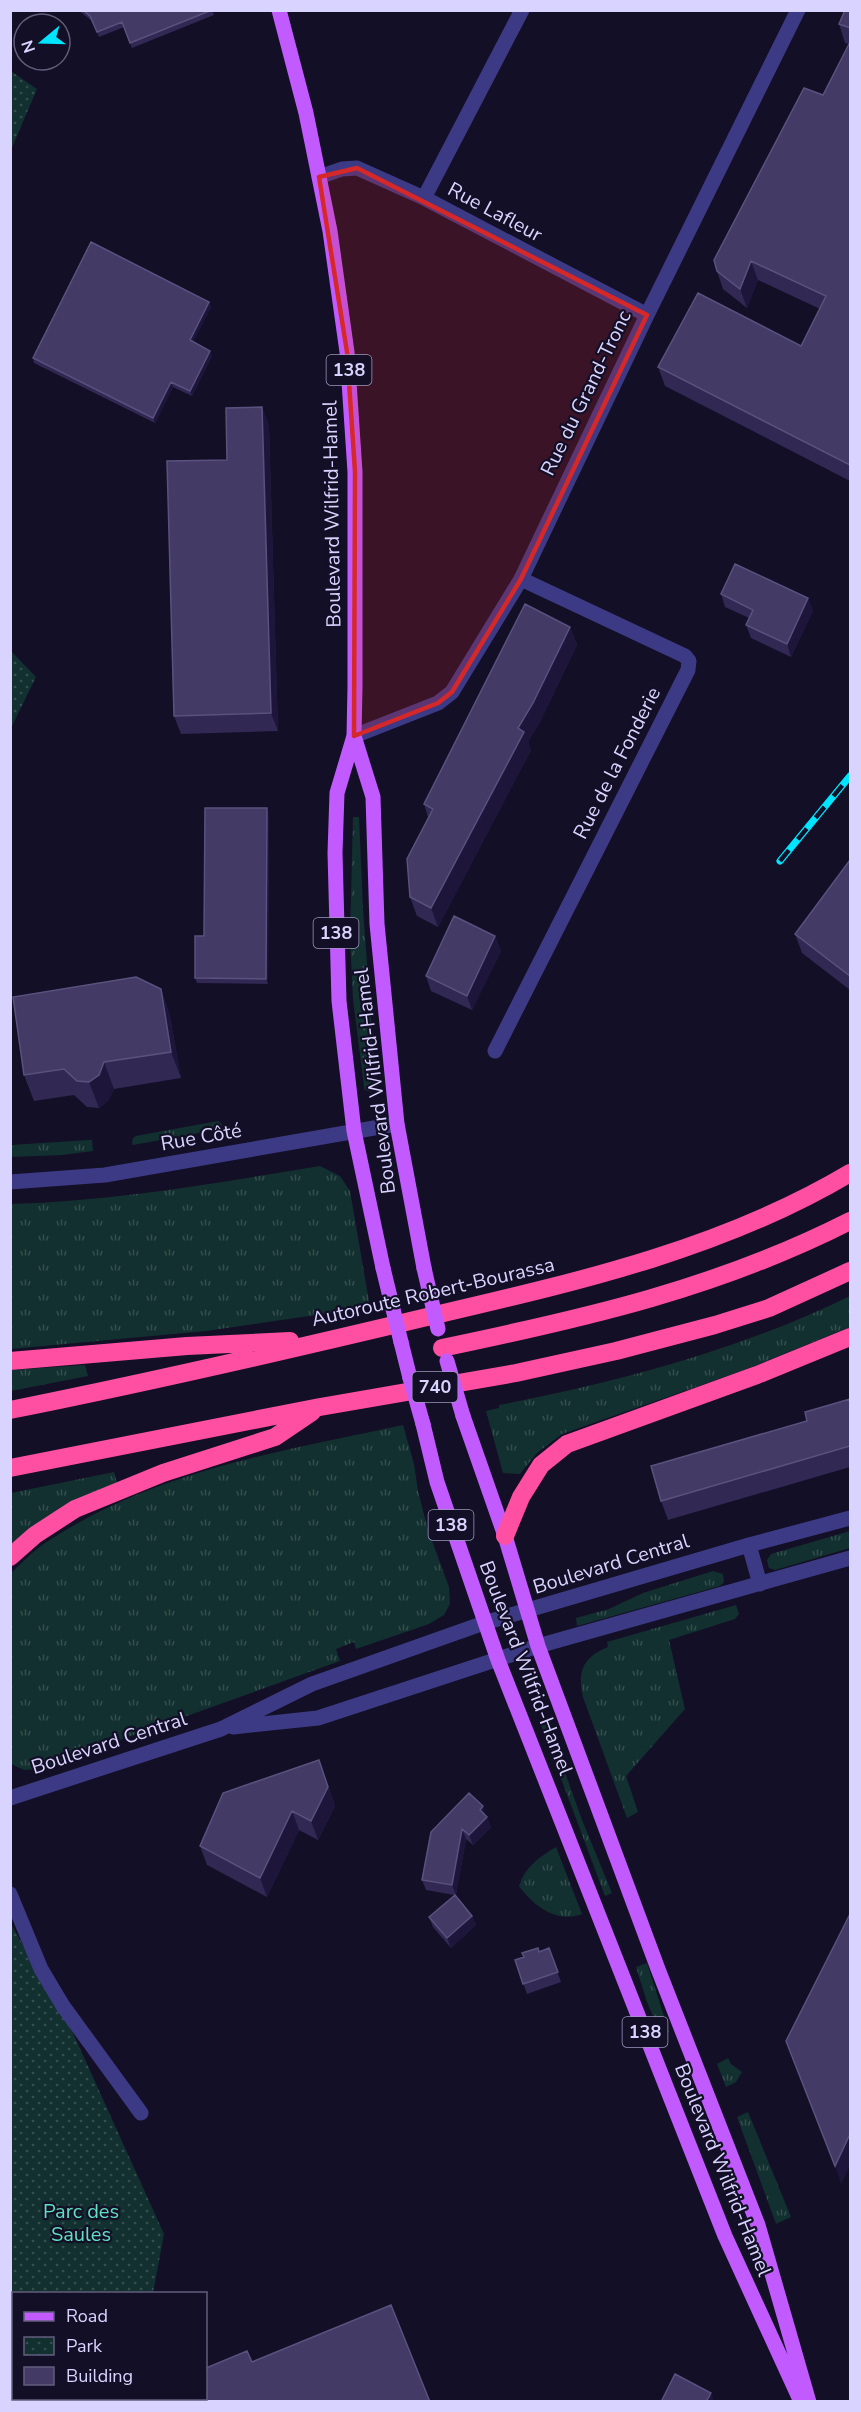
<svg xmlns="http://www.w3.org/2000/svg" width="861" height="2412" viewBox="0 0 861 2412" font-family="'Nunito Sans',sans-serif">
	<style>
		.grass { fill: url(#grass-tufts) }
		.park { fill: url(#park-dots) }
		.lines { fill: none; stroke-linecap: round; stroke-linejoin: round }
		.minor { stroke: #3d3a85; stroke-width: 15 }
		.major { stroke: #c25bff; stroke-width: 15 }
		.highway { stroke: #ff4fa3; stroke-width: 18 }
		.rail-casing { stroke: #00e5ff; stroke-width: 7 }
		.rail { stroke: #130f26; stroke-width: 4.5; stroke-dasharray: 14; stroke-linecap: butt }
		.major-bridge { stroke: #c25bff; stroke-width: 15 }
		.wall { fill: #312854 }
		.shaded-wall { fill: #1d163a }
		.building { fill: #433a66; stroke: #5a527e; stroke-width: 1.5 }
		.marked { fill: #d62828; fill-opacity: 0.2; stroke: #d62828; stroke-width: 4.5; stroke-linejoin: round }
		.labels { text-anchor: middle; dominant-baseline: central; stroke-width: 4.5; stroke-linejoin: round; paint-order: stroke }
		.shield { fill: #130f26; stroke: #9e99be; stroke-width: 1.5 }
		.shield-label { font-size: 18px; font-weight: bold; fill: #d9d4ff }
		.street-label { font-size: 20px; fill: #d9d4ff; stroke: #130f26 }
		.park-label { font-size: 20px; fill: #5fe0c0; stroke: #130f26 }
	</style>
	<defs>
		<pattern id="grass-tufts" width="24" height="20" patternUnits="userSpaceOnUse" patternTransform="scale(1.5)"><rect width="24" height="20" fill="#12302f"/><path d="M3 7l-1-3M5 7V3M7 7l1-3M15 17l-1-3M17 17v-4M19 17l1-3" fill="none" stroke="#344d4e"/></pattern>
		<pattern id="park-dots" width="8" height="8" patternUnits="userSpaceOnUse" patternTransform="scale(1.5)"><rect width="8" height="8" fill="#12302f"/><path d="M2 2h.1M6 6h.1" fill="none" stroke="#344d4e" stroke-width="1.8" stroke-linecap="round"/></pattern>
	</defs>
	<rect width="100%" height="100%" fill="#130f26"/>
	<path class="grass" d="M353,817H359L363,909L376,1086L371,1092L365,1090L364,1086L353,999L350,937Z
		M218,1121L222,1124L221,1129L133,1145L132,1143L133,1138L136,1136Z
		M89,1140H92L93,1151L62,1155L11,1157V1145Z
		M320,1166L340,1176L350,1191L370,1307L206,1331L11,1349V1204C117,1201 216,1183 320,1166Z
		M850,1296V1327L744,1370L562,1434L537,1453L520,1474L503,1473L486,1411L499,1408V1405C620,1382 739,1350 850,1296Z
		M85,1365L88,1376L11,1391V1370Z
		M403,1425L414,1464L418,1491L428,1530L449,1587L450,1604L444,1615L429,1624L356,1649L354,1642L336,1649L340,1661L39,1769L24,1770L11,1764V1573C22,1563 33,1551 45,1543C154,1471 278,1452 403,1425Z
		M114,1472L117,1483L11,1545V1493Z
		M850,1531V1548L775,1570L769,1568L767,1560L771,1554Z
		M713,1571L723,1574L724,1582L720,1586L577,1626L576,1618L609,1609L643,1593Z
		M736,1605L739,1614L735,1619L669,1640L685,1709L626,1776L638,1812L627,1818L583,1697C577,1672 583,1657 608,1647L607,1642Z
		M547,1722L582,1820L612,1893L605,1896L541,1725Z
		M556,1847L582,1914C556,1924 533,1905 519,1886C525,1867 539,1857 556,1847Z
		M647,1963L669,2032L661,2034L647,2002L636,1967Z
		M728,2058L731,2064L742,2072L736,2082L726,2087L717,2064Z
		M748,2112L791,2217L776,2224L737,2117Z"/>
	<path class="park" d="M11,71L37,89L11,150Z
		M11,651L36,677L11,728Z
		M10,1922L73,2033L164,2234L153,2293L14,2294V2398L134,2399L133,2401H11C11,2381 14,2350 10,2332Z"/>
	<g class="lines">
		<path class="minor" d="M319,177L342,169L357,168L424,198L647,315
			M424,198L522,10
			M354,736L438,703L452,692L521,579L647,315L798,10
			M495,1051L688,670L689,661L685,656L521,579
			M10,1182L105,1175L397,1124
			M749,1545L760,1584
			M233,1727L318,1718L538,1646L850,1558
			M10,1798L221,1729L312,1684L484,1623L749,1545L850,1518
			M10,1894L41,1969L63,2006L141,2113"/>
		<path class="major" d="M279,10L306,113L330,231L347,352L355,472V687L354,736L337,793L335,853L339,1001L354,1131L383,1268
			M354,736L373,797L377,924L397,1124L424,1268
			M401,1342L410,1378
			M463,1416L505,1536L538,1646L658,1969L758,2225L809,2402
			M423,1424L437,1482L498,1660L725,2236L801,2402"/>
		<path class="highway" d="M442,1348C586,1318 718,1288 850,1221
			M10,1361L187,1346L290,1341
			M10,1410C150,1382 289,1350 427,1317C572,1283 721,1250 850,1173
			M10,1468L320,1407L516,1373L616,1351L715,1325L769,1308L850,1271
			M505,1536L521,1497L541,1465L567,1444L757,1375L850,1337
			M10,1557L35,1535L75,1509L163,1473L275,1437L312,1412"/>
		<defs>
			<path id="rail" d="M780,861L850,776"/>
		</defs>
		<use href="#rail" class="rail-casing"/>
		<use href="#rail" class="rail"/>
		<path class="major-bridge" d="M383,1268L401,1342
			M424,1268L438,1329
			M447,1361L463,1416
			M410,1378L423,1424"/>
	</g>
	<path class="wall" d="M78,10H212L214,15L132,48L124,27L99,37L92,21Z
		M850,10V481L665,386L658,367L801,346L820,309L758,280L747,308L723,289L717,271L823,95L849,44L845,43L839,24Z
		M209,302L211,307L193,342L212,356L192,396L173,387L155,423L34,363L33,358Z
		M262,407L269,426L278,731L181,734L174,716L227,460Z
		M721,594L808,598L813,611L791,657L751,638L746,625L749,618L725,607Z
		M570,627L577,645L540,722L528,742L531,750L438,927L417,916L410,897L428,817L424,804Z
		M269,813L268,984L197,983L195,978L204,936Z
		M850,860V990L802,953L795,934Z
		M495,936L501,951L472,1010L431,991L426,976Z
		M161,989L170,1016L181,1078L114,1089L108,1101L99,1108L87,1107L74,1095L34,1101L24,1075Z
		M850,1399V1467L668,1520L661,1501L807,1421Z
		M326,1779L335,1806L318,1840L299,1830L267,1897L207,1865L200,1846Z
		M469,1793L486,1816L491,1827L473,1845L466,1839L456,1895H455L472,1916L476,1925L451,1948L433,1927L429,1917L454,1895L426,1890L422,1880Z
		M549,1948L561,1982L527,1994L515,1960Z"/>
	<path class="shaded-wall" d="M751,261L758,280L747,308L740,289Z
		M209,302L211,307L192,345L190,340Z
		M210,351L212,356L192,396L190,391Z
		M171,382L173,387L155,423L153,418Z
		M262,407L269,426L278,731L271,713Z
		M808,598L813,611L791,657L787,644Z
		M570,627L577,645L540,722L528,742L531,750L438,927L431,908L518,728Z
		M267,808L269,813L268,984L266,979Z
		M495,936L501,951L472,1010L467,996Z
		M161,989L170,1016L181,1078L171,1052Z
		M104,1062L114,1089L108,1101L99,1108L89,1082Z
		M319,1760L335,1806L318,1840L311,1821Z
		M483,1806L486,1816L480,1810Z
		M292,1811L299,1830L267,1897L260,1878Z
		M487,1817L491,1827L473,1845L469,1835Z
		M462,1829L466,1839L456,1895L452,1885Z
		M472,1916L476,1925L451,1948L447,1938Z
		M850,2134V2166L841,2184L835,2166Z
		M711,2393L714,2402H706Z"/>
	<path class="building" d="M83,10H212L130,43L122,22L97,32L90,16Z
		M845,10H850V28L839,24Z
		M850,42V465L658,367L698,293L801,346L826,296L751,261L740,289L717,271L714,260L804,88L823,95Z
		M91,242L209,302L190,340L210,351L190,391L171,382L153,418L33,358Z
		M262,407L271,713L174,716L167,461L227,460L226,408Z
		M735,564L808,598L787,644L746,625L753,610L721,594Z
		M525,604L570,627L533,703L518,728L524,732L431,908L410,897L407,859L433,809L424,804Z
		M205,808H267L266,979L195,978V936H204Z
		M850,860V976L795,934Z
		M454,916L495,936L467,996L426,976Z
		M136,977L161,989L171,1052L104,1062L99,1075L89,1082L77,1081L64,1069L24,1075L13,997Z
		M850,1399V1446L661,1501L651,1466L807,1421L805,1412Z
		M319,1760L328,1787L311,1821L292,1811L260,1878L200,1846L223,1793Z
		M469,1793L483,1806L480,1810L487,1817L469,1835L462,1829L452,1885L422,1880L431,1832Z
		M455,1895L472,1916L447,1938L429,1917Z
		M850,1914V2134L835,2166L786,2041Z
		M538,1948L539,1952L549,1948L558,1972L523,1984L515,1960L524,1957L522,1953Z
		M391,2305L430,2402H193L194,2398H206V2368L247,2351L252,2362Z
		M675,2374L711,2393L706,2402H661Z"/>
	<path class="marked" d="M357,168L647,315L521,579L452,692L438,703L354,736L355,472L347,352L319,177Z"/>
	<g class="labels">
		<g class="shield">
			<rect x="326.5" y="355" width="45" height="30" rx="4.5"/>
			<rect x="313.5" y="918" width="45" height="30" rx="4.5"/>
			<rect x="412.5" y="1372" width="45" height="30" rx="4.5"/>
			<rect x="428.5" y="1510" width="45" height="30" rx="4.5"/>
			<rect x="622.5" y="2017" width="45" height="30" rx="4.5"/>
		</g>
		<g class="shield-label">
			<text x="349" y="370">138</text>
			<text x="336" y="933">138</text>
			<text x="435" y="1387">740</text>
			<text x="451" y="1525">138</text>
			<text x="645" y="2032">138</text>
		</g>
		<g class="street-label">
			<text transform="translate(495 212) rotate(28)">Rue Lafleur</text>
			<text transform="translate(586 393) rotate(-64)">Rue du Grand-Tronc</text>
			<text transform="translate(332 514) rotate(-91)">Boulevard Wilfrid-Hamel</text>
			<text transform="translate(617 763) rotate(-63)">Rue de la Fonderie</text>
			<text transform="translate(375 1081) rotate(-97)">Boulevard Wilfrid-Hamel</text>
			<text transform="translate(201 1137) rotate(-10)">Rue Côté</text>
			<text transform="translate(433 1292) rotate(-13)">Autoroute Robert-Bourassa</text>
			<text transform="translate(611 1564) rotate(-17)">Boulevard Central</text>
			<text transform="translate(526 1668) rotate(69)">Boulevard Wilfrid-Hamel</text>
			<text transform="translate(109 1743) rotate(-18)">Boulevard Central</text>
			<text transform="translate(723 2170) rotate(68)">Boulevard Wilfrid-Hamel</text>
		</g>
		<g class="park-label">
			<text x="81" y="2211">Parc des<tspan x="81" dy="23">Saules</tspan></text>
		</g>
	</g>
	<rect width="861" height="2412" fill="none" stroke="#d9d4ff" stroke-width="24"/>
	<rect x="12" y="2292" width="195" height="108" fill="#130f26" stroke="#625e7d" stroke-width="1.5"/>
	<rect x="24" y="2312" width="30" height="9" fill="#c25bff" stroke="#625e7d" stroke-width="1.5"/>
	<text x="66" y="2322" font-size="18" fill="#d9d4ff">Road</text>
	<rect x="24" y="2337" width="30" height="18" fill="url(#park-dots)" stroke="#625e7d" stroke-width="1.5"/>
	<text x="66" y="2352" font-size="18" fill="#d9d4ff">Park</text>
	<rect x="24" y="2367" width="30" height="18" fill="#433a66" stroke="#625e7d" stroke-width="1.5"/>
	<text x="66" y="2382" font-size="18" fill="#d9d4ff">Building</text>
	<g transform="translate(42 42) rotate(251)"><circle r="28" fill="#130f26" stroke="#625e7d" stroke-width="1.5"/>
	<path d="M0-4.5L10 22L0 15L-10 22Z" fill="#00e5ff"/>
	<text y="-9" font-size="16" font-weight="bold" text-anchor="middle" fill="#d9d4ff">N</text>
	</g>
</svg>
